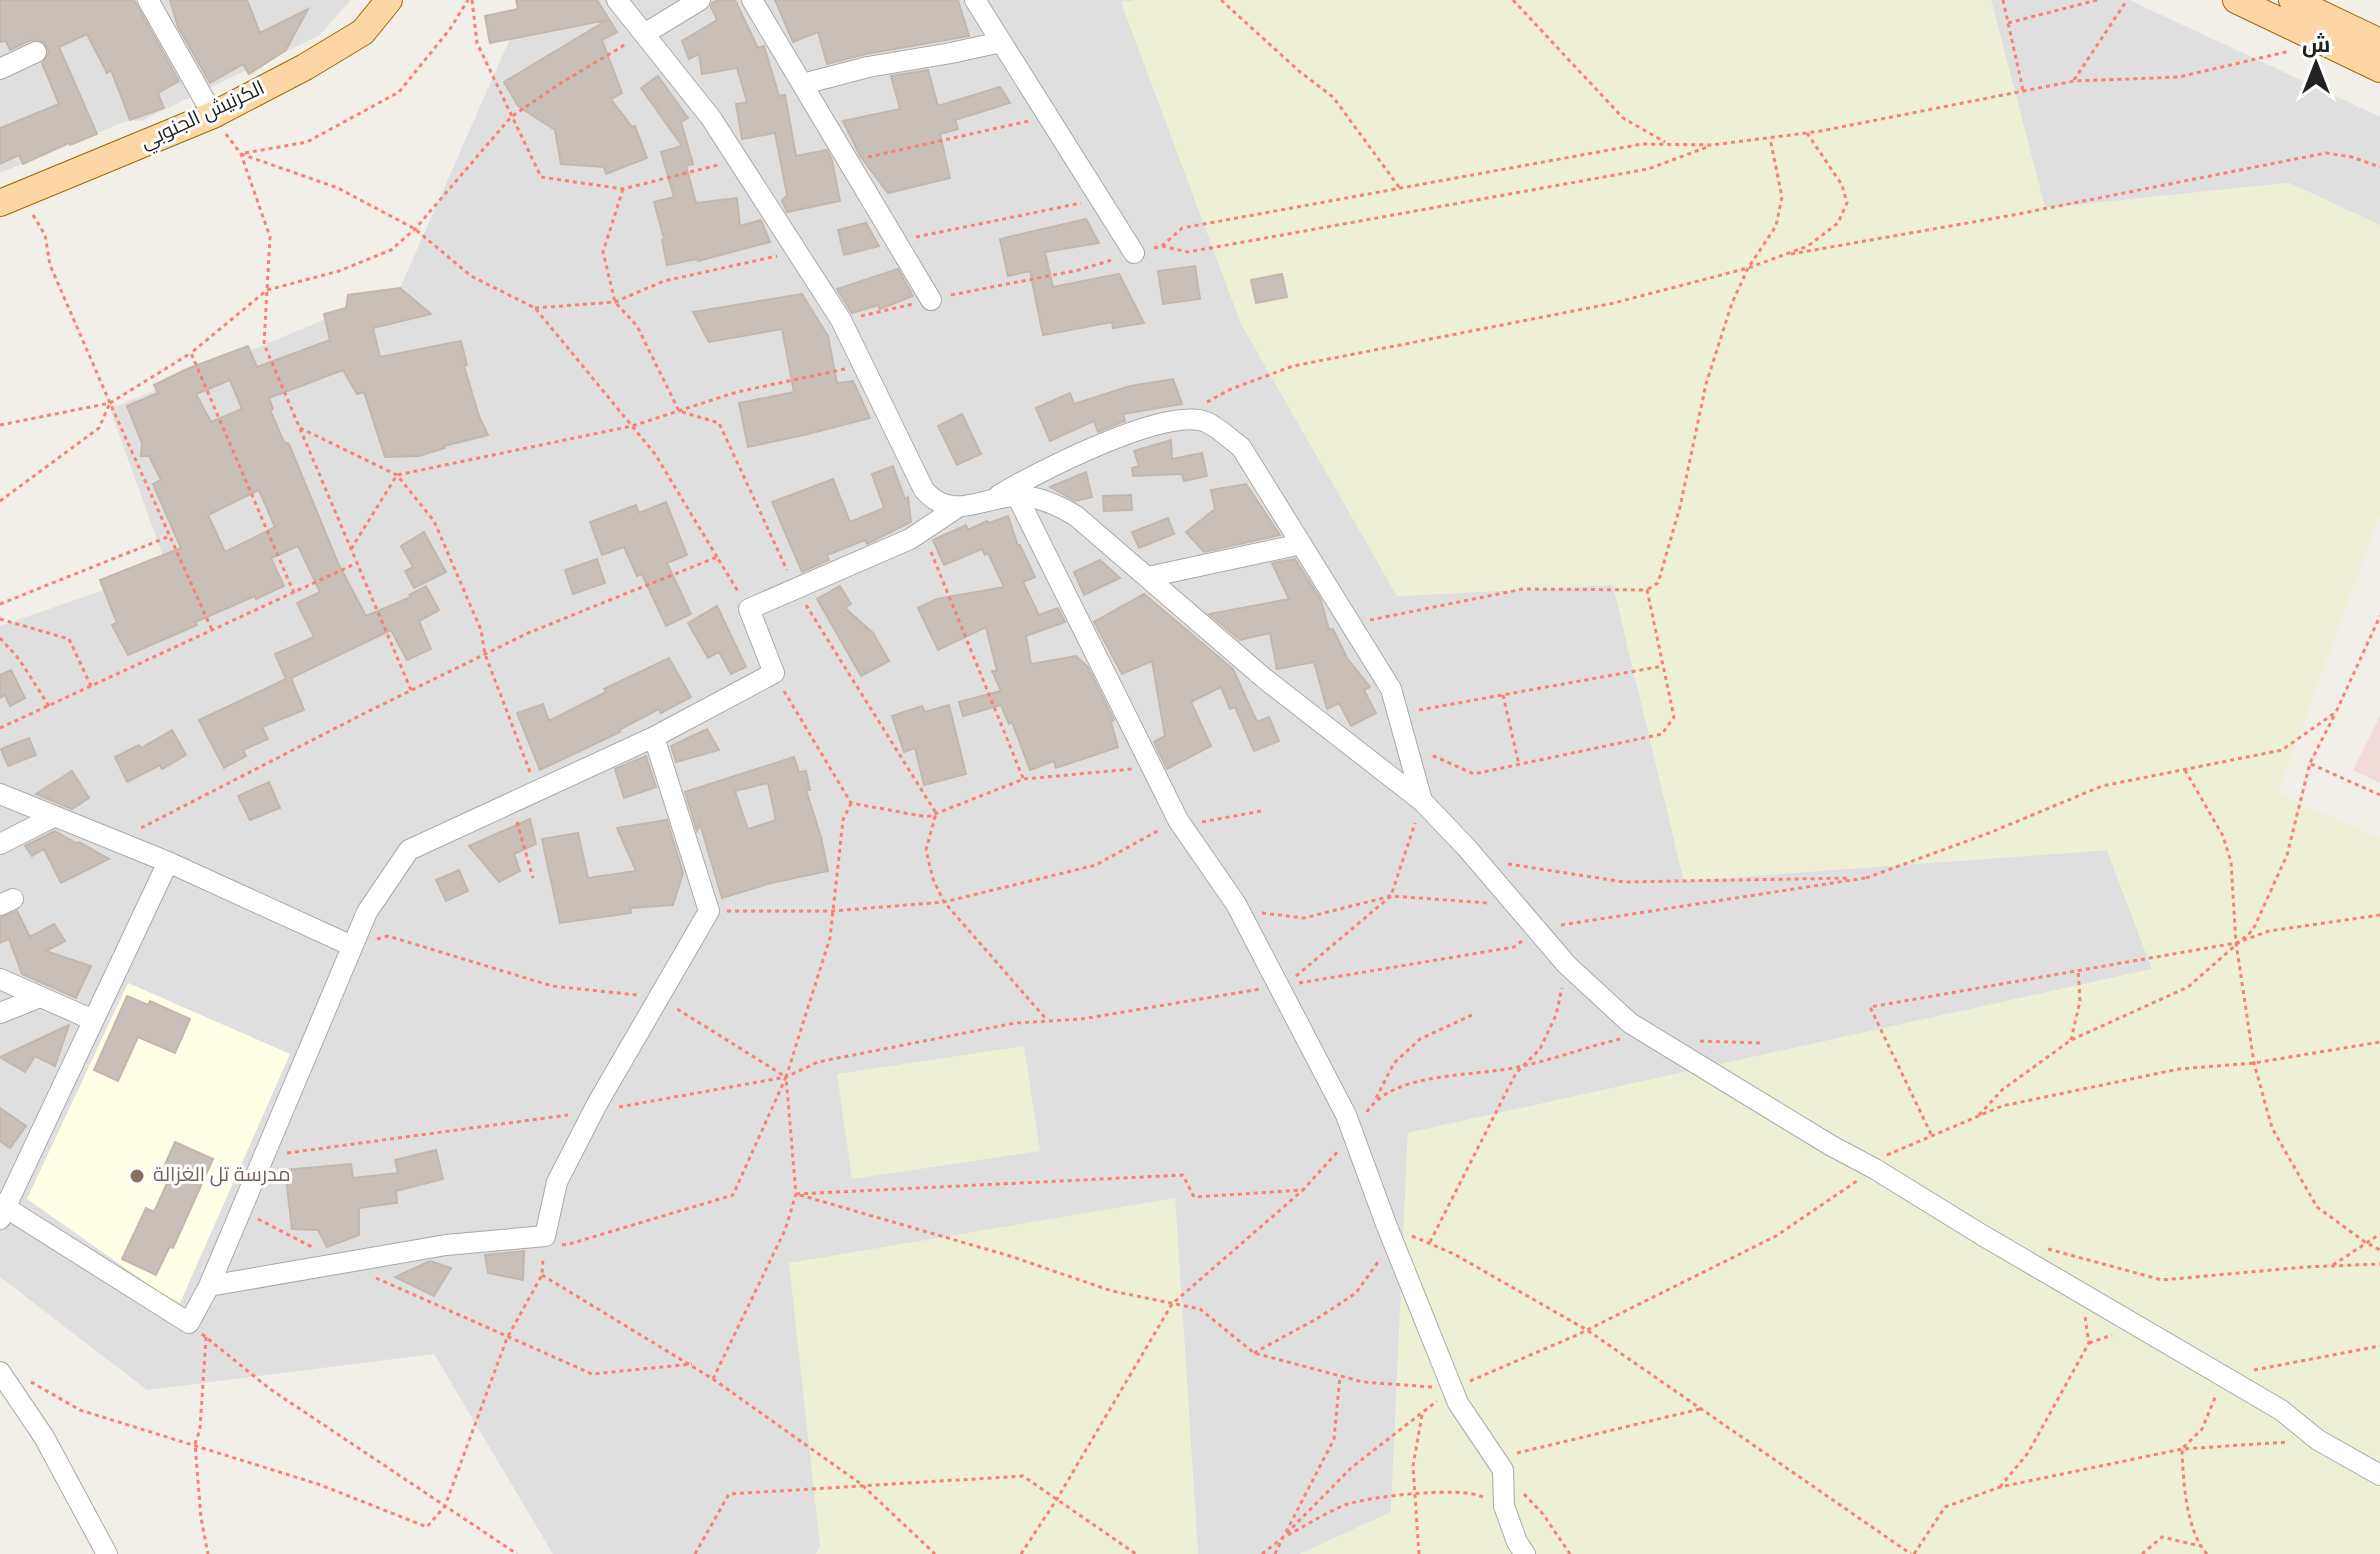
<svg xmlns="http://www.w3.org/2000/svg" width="2380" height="1554" viewBox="0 0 2380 1554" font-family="Overpass,Cairo,sans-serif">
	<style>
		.residential { fill: #e0dfdf }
		.commercial { fill: #f2dad9 }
		.education { fill: #ffffe5 }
		.farmland { fill: #eef0d5 }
		.building { fill: #c7bfb8; stroke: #c4b6ab; stroke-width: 2; fill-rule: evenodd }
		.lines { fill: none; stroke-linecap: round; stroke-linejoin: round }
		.minor-casing { stroke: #a9a9a9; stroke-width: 22 }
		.major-casing { stroke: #a06b00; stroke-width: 28 }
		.path { stroke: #fa8072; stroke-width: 3; stroke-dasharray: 4 4; stroke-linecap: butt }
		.minor { stroke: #fff; stroke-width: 20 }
		.major { stroke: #fcd6a4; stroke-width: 26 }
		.education-dot { fill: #8d6e63; stroke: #fff; stroke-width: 3 }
		.labels { text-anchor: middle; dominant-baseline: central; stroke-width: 6; stroke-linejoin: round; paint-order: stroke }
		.street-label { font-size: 20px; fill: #222; stroke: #fff }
		.education-label { font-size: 20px; fill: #785e54; stroke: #fff; text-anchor: start }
	</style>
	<rect width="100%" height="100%" fill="#f2efe9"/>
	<path class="residential" d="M0,0H351L320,35L141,121L129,120L0,173Z
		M527,0H1138L1122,2L1397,596L1613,585L1684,881L2107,850L2152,969L1408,1133L1391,1512L1300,1554H1198L1175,1199L820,1546L816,1554H553L434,1354L147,1390L0,1277V626L167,568L110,409L400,288Z
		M1991,0H2129L2380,117V225L2289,183L2045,208Z"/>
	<path class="commercial" d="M2380,716V783L2353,770Z"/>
	<path class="education" d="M128,983L290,1054L180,1303L158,1291L27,1199Z"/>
	<path class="farmland" d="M1138,0H1991L2045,208L2289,183L2380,225V514L2278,793L2380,839V1554H1300L1391,1512L1408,1133L2152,969L2107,850L1684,881L1613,585L1397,596L1241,324L1121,2Z
		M1024,1046L1040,1151L852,1179L837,1074Z
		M1175,1198L1198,1554H816L820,1546L789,1263Z"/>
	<path class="building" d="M0,0H134L179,81L158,93L164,108L130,120L111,70L107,73L87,34L59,47L97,134L70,145L69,143L23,164L19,155L0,164V128L59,104L42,63L49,52L44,42L31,40L10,50L6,41L0,42Z
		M170,0H247L260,33L308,9L286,50L249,74L243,64L210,83L178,27Z
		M516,0H597L617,32L602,40L622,93L611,99L632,127L635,126L647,158L606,174L604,167L561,164L555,130L518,106L504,82L607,20L490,43L485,16L518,9Z
		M718,0H735L758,48L764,46L779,96L785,95L796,156L827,150L832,160L840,201L787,212L782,201L787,195L775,133L742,139L736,104L747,102L737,68L702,74L699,54L689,59L682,41L717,20L711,7L712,3Z
		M775,0H958L969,36L866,54L827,64L818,32L793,42Z
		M928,70L938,106L1000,87L1010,103L955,120L958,129L940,134L950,178L888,193L860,156L843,121L900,109L891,76Z
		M658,76L688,118L681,122L693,164L686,166L696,203L737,198L740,226L761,220L770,242L698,261L697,259L667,265L662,240L664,239L654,202L674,197L661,152L682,146L641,88Z
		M1086,219L1099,243L1045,252L1053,287L1119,274L1144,323L1113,328L1112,322L1043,335L1030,271L1008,276L1000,239Z
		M866,223L879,246L844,255L838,230Z
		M1195,266L1200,299L1163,304L1158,271Z
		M898,269L913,296L880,309L878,305L852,313L837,289Z
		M1282,274L1287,297L1256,303L1251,280Z
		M400,288L431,314L373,328L380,357L461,341L467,365L464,366L479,416L488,435L444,446L445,448L419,456L385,457L364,392L357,394L343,370L269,398L273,409L270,410L284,442L289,444L338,563L366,616L411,597L409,595L426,586L439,610L419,621L431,649L407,660L391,630L291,678L304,710L262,727L268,739L243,750L246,756L224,768L199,720L286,679L275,654L314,637L297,603L320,592L298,546L271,558L284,586L256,599L255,596L195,622L197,625L128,655L112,625L117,623L100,580L181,548L153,484L161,480L149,456H141L142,443L127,406L158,393L154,385L187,369L248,346L257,367L330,340L324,314L346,308L348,295ZM230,380L242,409L211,422L196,394ZM259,490L275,527L225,552L208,515Z
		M802,294L828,336L837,383L853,381L870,418L804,435L748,447L739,403L794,392L782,329L709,342L693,312Z
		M1173,379L1182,404L1123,414L1125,421L1098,432L1094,421L1050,441L1036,408L1070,393L1074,404L1130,386Z
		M962,414L981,454L957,465L938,426Z
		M1171,440L1172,459L1202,453L1207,476L1184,481L1182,474L1133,476L1132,468L1139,466L1134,451Z
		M893,466L905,499L908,497L911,522L867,544L865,540L827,555L829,560L802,572L772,502L833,479L850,522L884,508L872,474Z
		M1086,472L1092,497L1075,501L1050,487Z
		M1246,484L1280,535L1204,552L1186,532L1215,509L1211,490Z
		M1131,495L1132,510L1104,511L1103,496Z
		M666,502L687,555L667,563L691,614L666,626L642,574L637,576L624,547L602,555L590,522L636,505L639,513Z
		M1008,516L1018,546L1020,545L1035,577L1023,582L1039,615L1058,608L1065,622L1026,636L1031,664L1076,656L1088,667L1114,720L1111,722L1118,747L1056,768L1054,761L1030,770L1012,722L1009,724L1001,705L963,716L959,702L1001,691L992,671H997L986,627L938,650L918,608L937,599L1004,587L988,553L985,555L982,549L944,565L933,540L966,525L968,530L987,521L989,523Z
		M1168,518L1174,534L1139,548L1132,532Z
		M424,532L446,572L414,588L405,571L413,567L401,546Z
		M597,559L605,583L573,594L565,570Z
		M1295,559L1321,600L1329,630L1333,629L1347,658L1370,687L1364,690L1376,713L1351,726L1339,703L1327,709L1314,662L1277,669L1270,633L1240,640L1209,614L1289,599L1272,563Z
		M1100,560L1120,578L1084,595L1074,572Z
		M840,586L851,604L845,608L873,633L889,661L861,676L817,599Z
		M1144,594L1233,669L1257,722L1269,717L1279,741L1254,751L1235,707L1230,709L1221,687L1191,702L1211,746L1167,769L1154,742L1165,736L1152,661L1122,674L1094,622Z
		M717,606L746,667L731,674L719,652L708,658L688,623Z
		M669,658L691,697L661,713L659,709L619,730L620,732L540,770L517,713L543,704L549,721L606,692L604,689Z
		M11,670L25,698L10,706L5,695L0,698V675Z
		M949,705L966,774L924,785L915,748L904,752L892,716L922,706L925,712Z
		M707,729L719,750L676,762L671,746Z
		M172,730L186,755L162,769L160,765L127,782L115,757L139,745L141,748Z
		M29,738L36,755L8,766L1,749Z
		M646,756L656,787L624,798L615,769Z
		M794,757L799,772L806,771L810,790H806L821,837L828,871L771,883L722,898L700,824L697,831L685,792ZM768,783L776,820L748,829L735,791Z
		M72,771L89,798L72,809L36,794Z
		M269,782L280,808L250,820L238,796Z
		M530,819L536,844L514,854L520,871L499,882L469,846Z
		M667,820L683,873L673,905L630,908L631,913L560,923L542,839L578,833L588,878L636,871L617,828Z
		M55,831L76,843L79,842L109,859L61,883L44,849L32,856L25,846Z
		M459,870L468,891L446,901L436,880Z
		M17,911L30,937L54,924L65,941L46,951L91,966L76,998L22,974L9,939L0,943V918Z
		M127,996L148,1005L150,1001L190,1019L175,1053L138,1037L118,1081L94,1070Z
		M69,1025L55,1066L35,1056L25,1072L0,1057Z
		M0,1108L26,1126L10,1148L0,1141Z
		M175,1142L213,1159L173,1248L170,1246L156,1275L122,1259L146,1208L154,1212L168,1181L159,1178Z
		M436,1150L443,1179L396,1191L397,1203L359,1208V1235L327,1247L318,1230L292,1229L285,1170L351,1164L353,1178L398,1173L395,1160Z
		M524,1251L523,1280L488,1273L485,1255Z
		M430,1261L451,1268L434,1296L395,1277Z"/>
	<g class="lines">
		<defs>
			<path id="minor" d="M148,0L213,115
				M617,0L711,118L841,320L924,490C953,523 982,496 1018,496C1039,496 1058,505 1076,516L1265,679L1422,801L1466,847L1567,965L1630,1023L1830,1145L1875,1169L1982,1235L2281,1410L2318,1440L2380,1475
				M752,0L931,300
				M975,0L1134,253
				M644,34L700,0
				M0,69L36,52
				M803,84L868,67L951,53L1001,42
				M999,495C1036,473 1167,405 1206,422C1218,427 1230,439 1241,447L1391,689L1422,801
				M1017,496L1178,820L1236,904L1346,1115L1386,1224L1458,1403L1503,1470L1504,1506L1517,1542L1525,1554
				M1148,577L1301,544
				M0,794L168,862L352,946
				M0,844L55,816
				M0,905L13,899
				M0,979L93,1020
				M0,1013L40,997
				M0,1204L189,1323L209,1286L367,912L409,850L654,737L774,673L749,609L910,539L958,507
				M0,1219L168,862
				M209,1286L446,1245L545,1236L557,1182L597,1104L709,911L654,737
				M0,1372L44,1437L107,1554"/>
			<path id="major" d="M2236,0L2380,69
				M2292,0L2380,42
				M0,203L213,115L305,67L363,32L389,0"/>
		</defs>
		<use href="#minor" class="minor-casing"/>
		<use href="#major" class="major-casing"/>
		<path class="path" d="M472,0L477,43L541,177L623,189L718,165
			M1221,0L1299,71L1333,97L1399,187
			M1513,0L1623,118L1665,142
			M2003,0L2023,90
			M2008,23L2097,0
			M2074,80L2127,0
			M226,134L241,154L270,237L264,344L411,690
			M245,153L307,142L399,92L450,29L468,0
			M241,154L338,188L415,229L471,276L535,308L655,454L717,557
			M868,157L1029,121
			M623,189L603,252L615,302L637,326L679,411L719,423L787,570
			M33,215L45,235L50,265L110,403L212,630
			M916,237L1081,203
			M1162,246L1188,252L1648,169L1710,146
			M1154,248L1162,246L1182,228L1642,144L1712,145L1821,131L2074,81L2179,77L2290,51
			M1791,254L2013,215L2326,153L2352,157L2380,167
			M951,295L1079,270L1115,259
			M535,308L615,302L664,281L777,256
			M861,316L913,304
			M1207,402L1231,389L1293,366L1614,303L1748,268L1808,246L1838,223L1847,203L1842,185L1807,133
			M0,425L110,403L191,353
			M300,428L397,475L434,521L481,630L485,654L530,772
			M0,501L99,428L109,405
			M351,549L397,475L632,426L737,392L845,369
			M931,552L1023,778
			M1648,589L1658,583L1680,507L1706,384L1732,303L1748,268L1776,226L1782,197L1770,138
			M294,593L191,353L267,290L339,271L391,250L415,229L511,117L561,83L626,44
			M0,604L170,536
			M806,605L936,813L926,850L933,879L944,902L1047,1020
			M0,619L69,639L91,686
			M1370,620L1523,589L1647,590L1674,717L1662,734L1474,774L1429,754
			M0,638L19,659L49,706
			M784,691L851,803L927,817L1024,779L1132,769
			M1503,695L1519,765
			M1419,710L1663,666
			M0,728L357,563
			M2311,764L2380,795
			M2185,770L2223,836L2231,862L2236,943L2254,1063L2272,1128L2317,1207L2365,1242L2380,1250
			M517,822L533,878
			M1202,822L1261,811
			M141,828L367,712L528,633L717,557L739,593
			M1508,864L1624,882L1850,878
			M1866,878L1989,833L2102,786L2282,750L2336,712L2380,616
			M727,911H833L944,902L1096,865L1161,829
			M1262,913L1304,918L1391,896L1488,903
			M1561,925L1865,878
			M377,939L388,936L552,986L637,995
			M1296,976L1391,896L1415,823
			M1299,983L1514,947L1522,941
			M2071,1040L2080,1001L2078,969
			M1700,1041L1760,1043
			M1376,1098L1394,1063L1420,1039L1472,1015
			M619,1107L786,1077L818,1062L1015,1023L1082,1019L1260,989
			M1367,1112C1393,1071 1474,1077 1518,1067C1552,1060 1586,1047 1620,1039
			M1979,1115L2002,1090L2071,1040L2188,987L2253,930L2287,855L2310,763L2334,716
			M1931,1134L1870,1007L2236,943L2269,931L2380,915
			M287,1153L568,1115
			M1887,1155L2002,1106L2179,1069L2254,1063L2380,1042
			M796,1194L1183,1175L1194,1197L1303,1190L1339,1150
			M800,1195L1010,1256L1112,1291L1200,1309L1254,1353L1363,1382L1432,1387
			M258,1219L312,1247
			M1412,1236L1454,1254L1587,1330L1911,1554
			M1430,1242L1516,1073L1540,1049L1556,1015L1562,988
			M562,1244L566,1245L733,1195L786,1077L674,1007
			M2048,1249L2162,1280L2305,1267L2380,1264
			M2333,1265L2380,1234
			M542,1275L713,1379L861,1484L935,1554
			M376,1278L592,1374L692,1364
			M202,1334L270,1389L517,1554
			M206,1337L200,1429L195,1444L201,1518L208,1554
			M2089,1343L2112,1335
			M1254,1353L1318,1318L1356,1293L1380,1259
			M2254,1370L2380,1346
			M713,1379L785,1230L796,1194L786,1077L830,938L843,820L851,803
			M1470,1381L1577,1335L1776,1236L1857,1181
			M31,1382L80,1410L318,1484L427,1527L445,1506L507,1338L542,1275L543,1257
			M1517,1453L1700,1409
			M2000,1487L2028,1453L2089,1343L2085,1317
			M1524,1494L1543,1514L1570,1554
			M1286,1532L1334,1439L1340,1376
			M1288,1535C1307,1525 1328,1511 1348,1504C1374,1496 1460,1486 1483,1497
			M695,1554L729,1494L1023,1476L1136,1554
			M1021,1554L1057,1499L1172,1304L1303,1190
			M1262,1554L1281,1539
			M1275,1554L1283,1537L1351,1468L1437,1401
			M1419,1554L1413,1466L1422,1415
			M1914,1554L1945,1507L2000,1487L2182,1449L2287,1442
			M2142,1554L2162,1537L2200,1546
			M2207,1554C2186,1531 2183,1480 2182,1449L2202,1429L2216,1395"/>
		<use href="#minor" class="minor"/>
		<use href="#major" class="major"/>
	</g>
	<circle class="education-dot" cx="137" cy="1176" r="8"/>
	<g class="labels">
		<g class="street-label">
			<text transform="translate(203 116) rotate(-25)">الكرنيش الجنوبي</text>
		</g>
		<g class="education-label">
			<text x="153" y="1176">مدرسة تل الغزالة</text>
		</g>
	</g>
	<g transform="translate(2316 64)" stroke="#ffffff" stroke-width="6" paint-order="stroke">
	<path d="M0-6L14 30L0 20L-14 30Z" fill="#222222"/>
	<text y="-12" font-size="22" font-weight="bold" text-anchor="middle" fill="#222222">ش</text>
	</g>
</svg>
